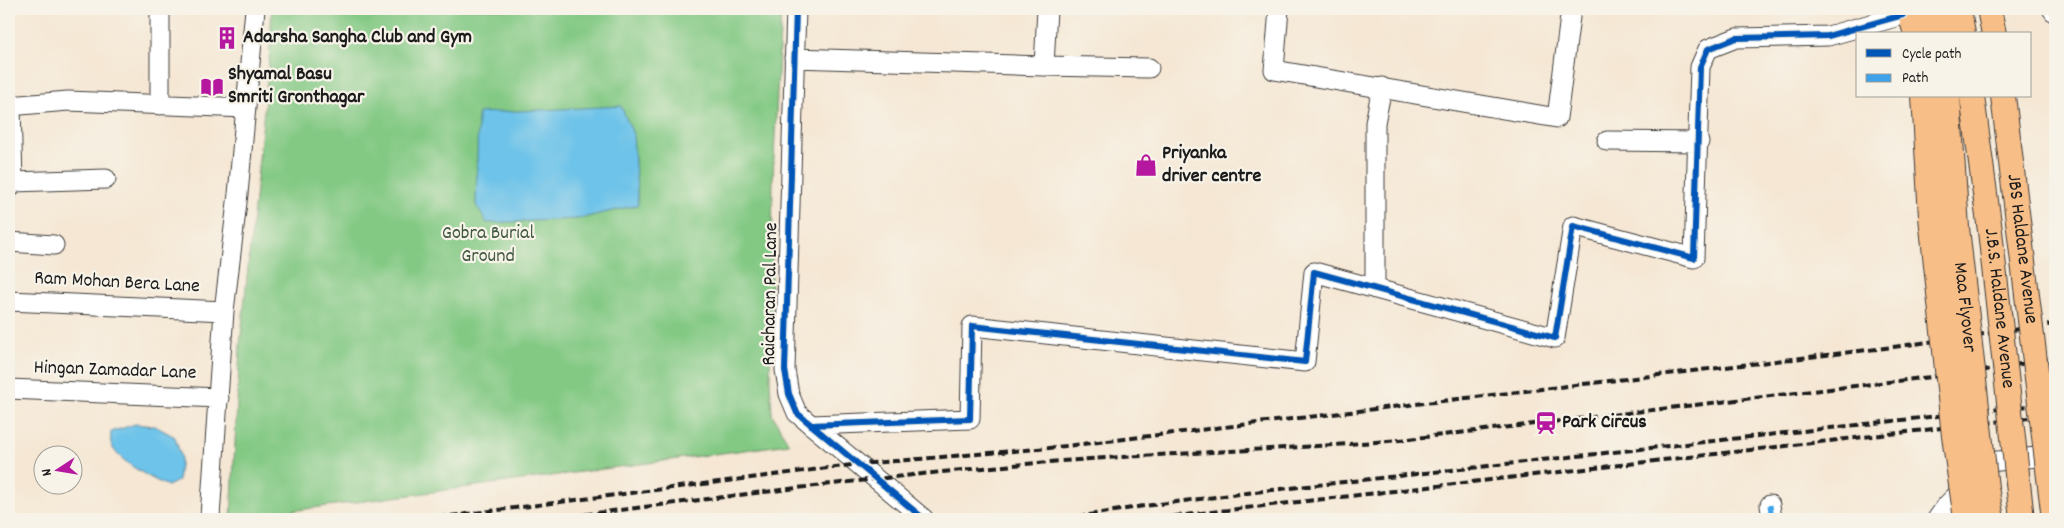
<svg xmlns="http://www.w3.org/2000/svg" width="2064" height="528" viewBox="0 0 2064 528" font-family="Dekko,sans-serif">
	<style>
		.green { fill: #83c984; stroke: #507250 }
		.water { fill: #6dc3e9; stroke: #447082 }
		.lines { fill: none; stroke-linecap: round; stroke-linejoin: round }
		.minor-casing { stroke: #3d3a38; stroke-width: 21 }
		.major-casing { stroke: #3d3a38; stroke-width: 26 }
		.highway-casing { stroke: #3d3a38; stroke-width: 30 }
		.minor { stroke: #fff; stroke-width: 19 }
		.major { stroke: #f7be87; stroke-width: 24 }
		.highway { stroke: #f7be87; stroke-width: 28 }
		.rail { stroke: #1c1c1c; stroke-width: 4; stroke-dasharray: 8 4; stroke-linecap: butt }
		.major-bridge-casing { stroke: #3d3a38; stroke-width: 26; stroke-linecap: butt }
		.highway-bridge-casing { stroke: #3d3a38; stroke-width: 30; stroke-linecap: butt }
		.major-bridge { stroke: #f7be87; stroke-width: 24 }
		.highway-bridge { stroke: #f7be87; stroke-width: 28 }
		.quiet { stroke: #3da2ea; stroke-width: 5; stroke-dasharray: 10 5; stroke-linecap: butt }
		.cycleway-casing { stroke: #f7f3e8; stroke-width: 9 }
		.cycleway { stroke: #0057b8; stroke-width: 6 }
		.labels { text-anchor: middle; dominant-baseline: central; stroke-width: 4.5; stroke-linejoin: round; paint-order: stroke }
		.poi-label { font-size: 20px; font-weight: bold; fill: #1c1c1c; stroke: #f7f3e8; text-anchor: start }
		.park-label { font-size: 20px; fill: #405940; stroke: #f7f3e8 }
		.street-label { font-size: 20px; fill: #1c1c1c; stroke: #f7f3e8 }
	</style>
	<rect width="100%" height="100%" fill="#f7f3e8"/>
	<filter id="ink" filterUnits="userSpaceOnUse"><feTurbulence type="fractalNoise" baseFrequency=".02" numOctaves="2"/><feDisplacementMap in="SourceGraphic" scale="10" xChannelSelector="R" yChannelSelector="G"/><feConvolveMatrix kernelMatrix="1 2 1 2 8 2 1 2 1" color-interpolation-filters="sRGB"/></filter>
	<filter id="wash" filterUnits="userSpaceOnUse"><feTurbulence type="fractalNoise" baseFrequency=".0096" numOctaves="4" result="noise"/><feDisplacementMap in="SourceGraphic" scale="20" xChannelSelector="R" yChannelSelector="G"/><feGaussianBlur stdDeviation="1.12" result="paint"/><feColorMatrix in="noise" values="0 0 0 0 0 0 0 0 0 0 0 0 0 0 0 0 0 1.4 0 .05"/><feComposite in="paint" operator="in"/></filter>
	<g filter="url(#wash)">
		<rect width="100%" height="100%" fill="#f5e7d4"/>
		<path class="green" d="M272,9H781L773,178L770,381L772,414L789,444L231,519L240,346L269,61Z"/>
		<path class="water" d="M621,106L633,134L638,205L578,219L487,223L476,205L478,113Z
			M135,424L155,426L175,437L181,457L178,481L168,486C153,480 116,460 111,444C110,440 111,435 111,432Z"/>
	</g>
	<g filter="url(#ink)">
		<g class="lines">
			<defs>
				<path id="minor" d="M160,9V105
					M796,9L785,370L789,394L797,413L924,519
					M1279,9L1274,70L1557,118L1571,9
					M2052,9L2055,13
					M794,58L1044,66L1047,9
					M1044,66L1149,68
					M9,106L68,101L246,108
					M11,106L13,182
					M1607,141L1699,142
					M9,189L13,182L106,179
					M9,242L54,245
					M1375,289V123L1382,87
					M9,301L224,311
					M9,389L219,398
					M811,425L970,419L972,326L1305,362L1314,272L1555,338L1573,226L1694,258L1700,67L1708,49L1736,38L1828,36L1903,15L1900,9
					M1770,505L1772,519
					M210,517L224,311L238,194L255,9
					M1937,519L1947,505L1989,462L2055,455"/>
				<path id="major" d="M1959,9L1963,34
					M1989,9L1994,34"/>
				<path id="highway" d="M1911,9L1918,34
					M1934,9L1940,34"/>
			</defs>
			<use href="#minor" class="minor-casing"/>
			<use href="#major" class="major-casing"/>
			<use href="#highway" class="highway-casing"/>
			<use href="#minor" class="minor"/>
			<use href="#major" class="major"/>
			<use href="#highway" class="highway"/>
			<path class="rail" d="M427,519L860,464L1049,448L1893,347L2055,324
				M549,519C715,498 882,476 1049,462C1166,453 1283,450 1400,440L1981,371L2055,358
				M1065,519L1144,506L1263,491L2055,403
				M1150,519L2055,415"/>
			<defs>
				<g id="major-bridge">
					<path id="s1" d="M1972,96L1990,231L2022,519"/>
					<path id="s2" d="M2003,96L2054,519"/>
				</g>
				<g id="highway-bridge">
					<path d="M1926,96L1933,217L1956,436L1968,519"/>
					<path id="s3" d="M1946,96L1955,228L1984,488L1990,519"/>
				</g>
			</defs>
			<use href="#major-bridge" class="major-bridge-casing"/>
			<use href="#highway-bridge" class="highway-bridge-casing"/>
			<use href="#major-bridge" class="major-bridge"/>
			<use href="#highway-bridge" class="highway-bridge"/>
			<path class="quiet" d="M1770,505L1772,519"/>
			<defs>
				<path id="cycleway" d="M796,9L785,370L789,394L797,413L924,519
					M811,425L970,419L972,326L1305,362L1314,272L1555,338L1573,226L1694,258L1700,67L1708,49L1736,38L1828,36L1903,15L1900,9"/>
			</defs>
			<use href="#cycleway" class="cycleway-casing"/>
			<use href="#cycleway" class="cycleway"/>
		</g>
	</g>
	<defs>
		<symbol id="building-bare" viewBox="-9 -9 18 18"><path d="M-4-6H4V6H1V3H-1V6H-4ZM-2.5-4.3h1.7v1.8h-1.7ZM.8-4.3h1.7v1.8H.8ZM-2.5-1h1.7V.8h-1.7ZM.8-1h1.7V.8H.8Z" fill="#b5179e" stroke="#f7f3e8" stroke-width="2.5" paint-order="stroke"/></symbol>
		<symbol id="library-bare" viewBox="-9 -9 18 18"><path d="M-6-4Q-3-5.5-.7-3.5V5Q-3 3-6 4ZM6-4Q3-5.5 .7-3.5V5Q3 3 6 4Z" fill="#b5179e" stroke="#f7f3e8" stroke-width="2.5" paint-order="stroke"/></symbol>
		<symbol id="shop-bare" viewBox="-9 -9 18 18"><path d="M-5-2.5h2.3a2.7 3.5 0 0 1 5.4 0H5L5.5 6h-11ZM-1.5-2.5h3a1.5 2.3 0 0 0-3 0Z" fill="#b5179e" stroke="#f7f3e8" stroke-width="2.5" paint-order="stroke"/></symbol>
		<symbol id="station-bare" viewBox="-9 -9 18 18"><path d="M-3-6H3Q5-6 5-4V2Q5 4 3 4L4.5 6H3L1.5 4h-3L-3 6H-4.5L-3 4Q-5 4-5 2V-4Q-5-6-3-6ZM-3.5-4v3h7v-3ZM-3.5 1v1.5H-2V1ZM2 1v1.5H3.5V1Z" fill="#b5179e" stroke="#f7f3e8" stroke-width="2.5" paint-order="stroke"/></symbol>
	</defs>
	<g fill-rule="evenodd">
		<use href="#building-bare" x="211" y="22" width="32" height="32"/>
		<use href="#library-bare" x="196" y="71" width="32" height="32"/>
		<use href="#shop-bare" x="1130" y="149" width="32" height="32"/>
		<use href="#station-bare" x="1530" y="407" width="32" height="32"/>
	</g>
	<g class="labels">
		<g class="poi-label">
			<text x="243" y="38">Adarsha Sangha Club and Gym</text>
			<text x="228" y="75">Shyamal Basu<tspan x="228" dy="23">Smriti Gronthagar</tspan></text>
			<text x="1162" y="154">Priyanka<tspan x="1162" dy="23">driver centre</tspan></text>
			<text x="1562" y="423">Park Circus</text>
		</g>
		<g class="park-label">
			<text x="488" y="234">Gobra Burial<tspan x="488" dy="23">Ground</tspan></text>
		</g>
		<g class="street-label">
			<text stroke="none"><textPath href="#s2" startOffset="154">JBS Haldane Avenue</textPath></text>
			<text transform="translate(117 283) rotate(3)">Ram Mohan Bera Lane</text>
			<text transform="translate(771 294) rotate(-89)">Raicharan Pal Lane</text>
			<text stroke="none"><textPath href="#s3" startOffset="212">Maa Flyover</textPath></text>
			<text stroke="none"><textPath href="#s1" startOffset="214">J.B.S. Haldane Avenue</textPath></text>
			<text transform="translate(115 371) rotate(2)">Hingan Zamadar Lane</text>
		</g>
	</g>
	<rect width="2064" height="528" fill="none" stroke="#f7f3e8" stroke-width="30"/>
	<rect x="1856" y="32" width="175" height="65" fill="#f7f3e8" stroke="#9f9d96"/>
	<rect x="1866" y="49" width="25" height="8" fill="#0057b8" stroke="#9f9d96"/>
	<text x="1902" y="58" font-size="15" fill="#1c1c1c">Cycle path</text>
	<rect x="1866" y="74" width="25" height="8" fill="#3da2ea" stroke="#9f9d96"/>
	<text x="1902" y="82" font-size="15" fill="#1c1c1c">Path</text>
	<g transform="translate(58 470) rotate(258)"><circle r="24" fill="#f7f3e8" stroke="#9f9d96"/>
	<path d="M0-4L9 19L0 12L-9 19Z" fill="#b5179e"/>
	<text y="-8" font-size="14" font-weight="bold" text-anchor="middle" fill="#1c1c1c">N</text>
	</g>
</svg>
